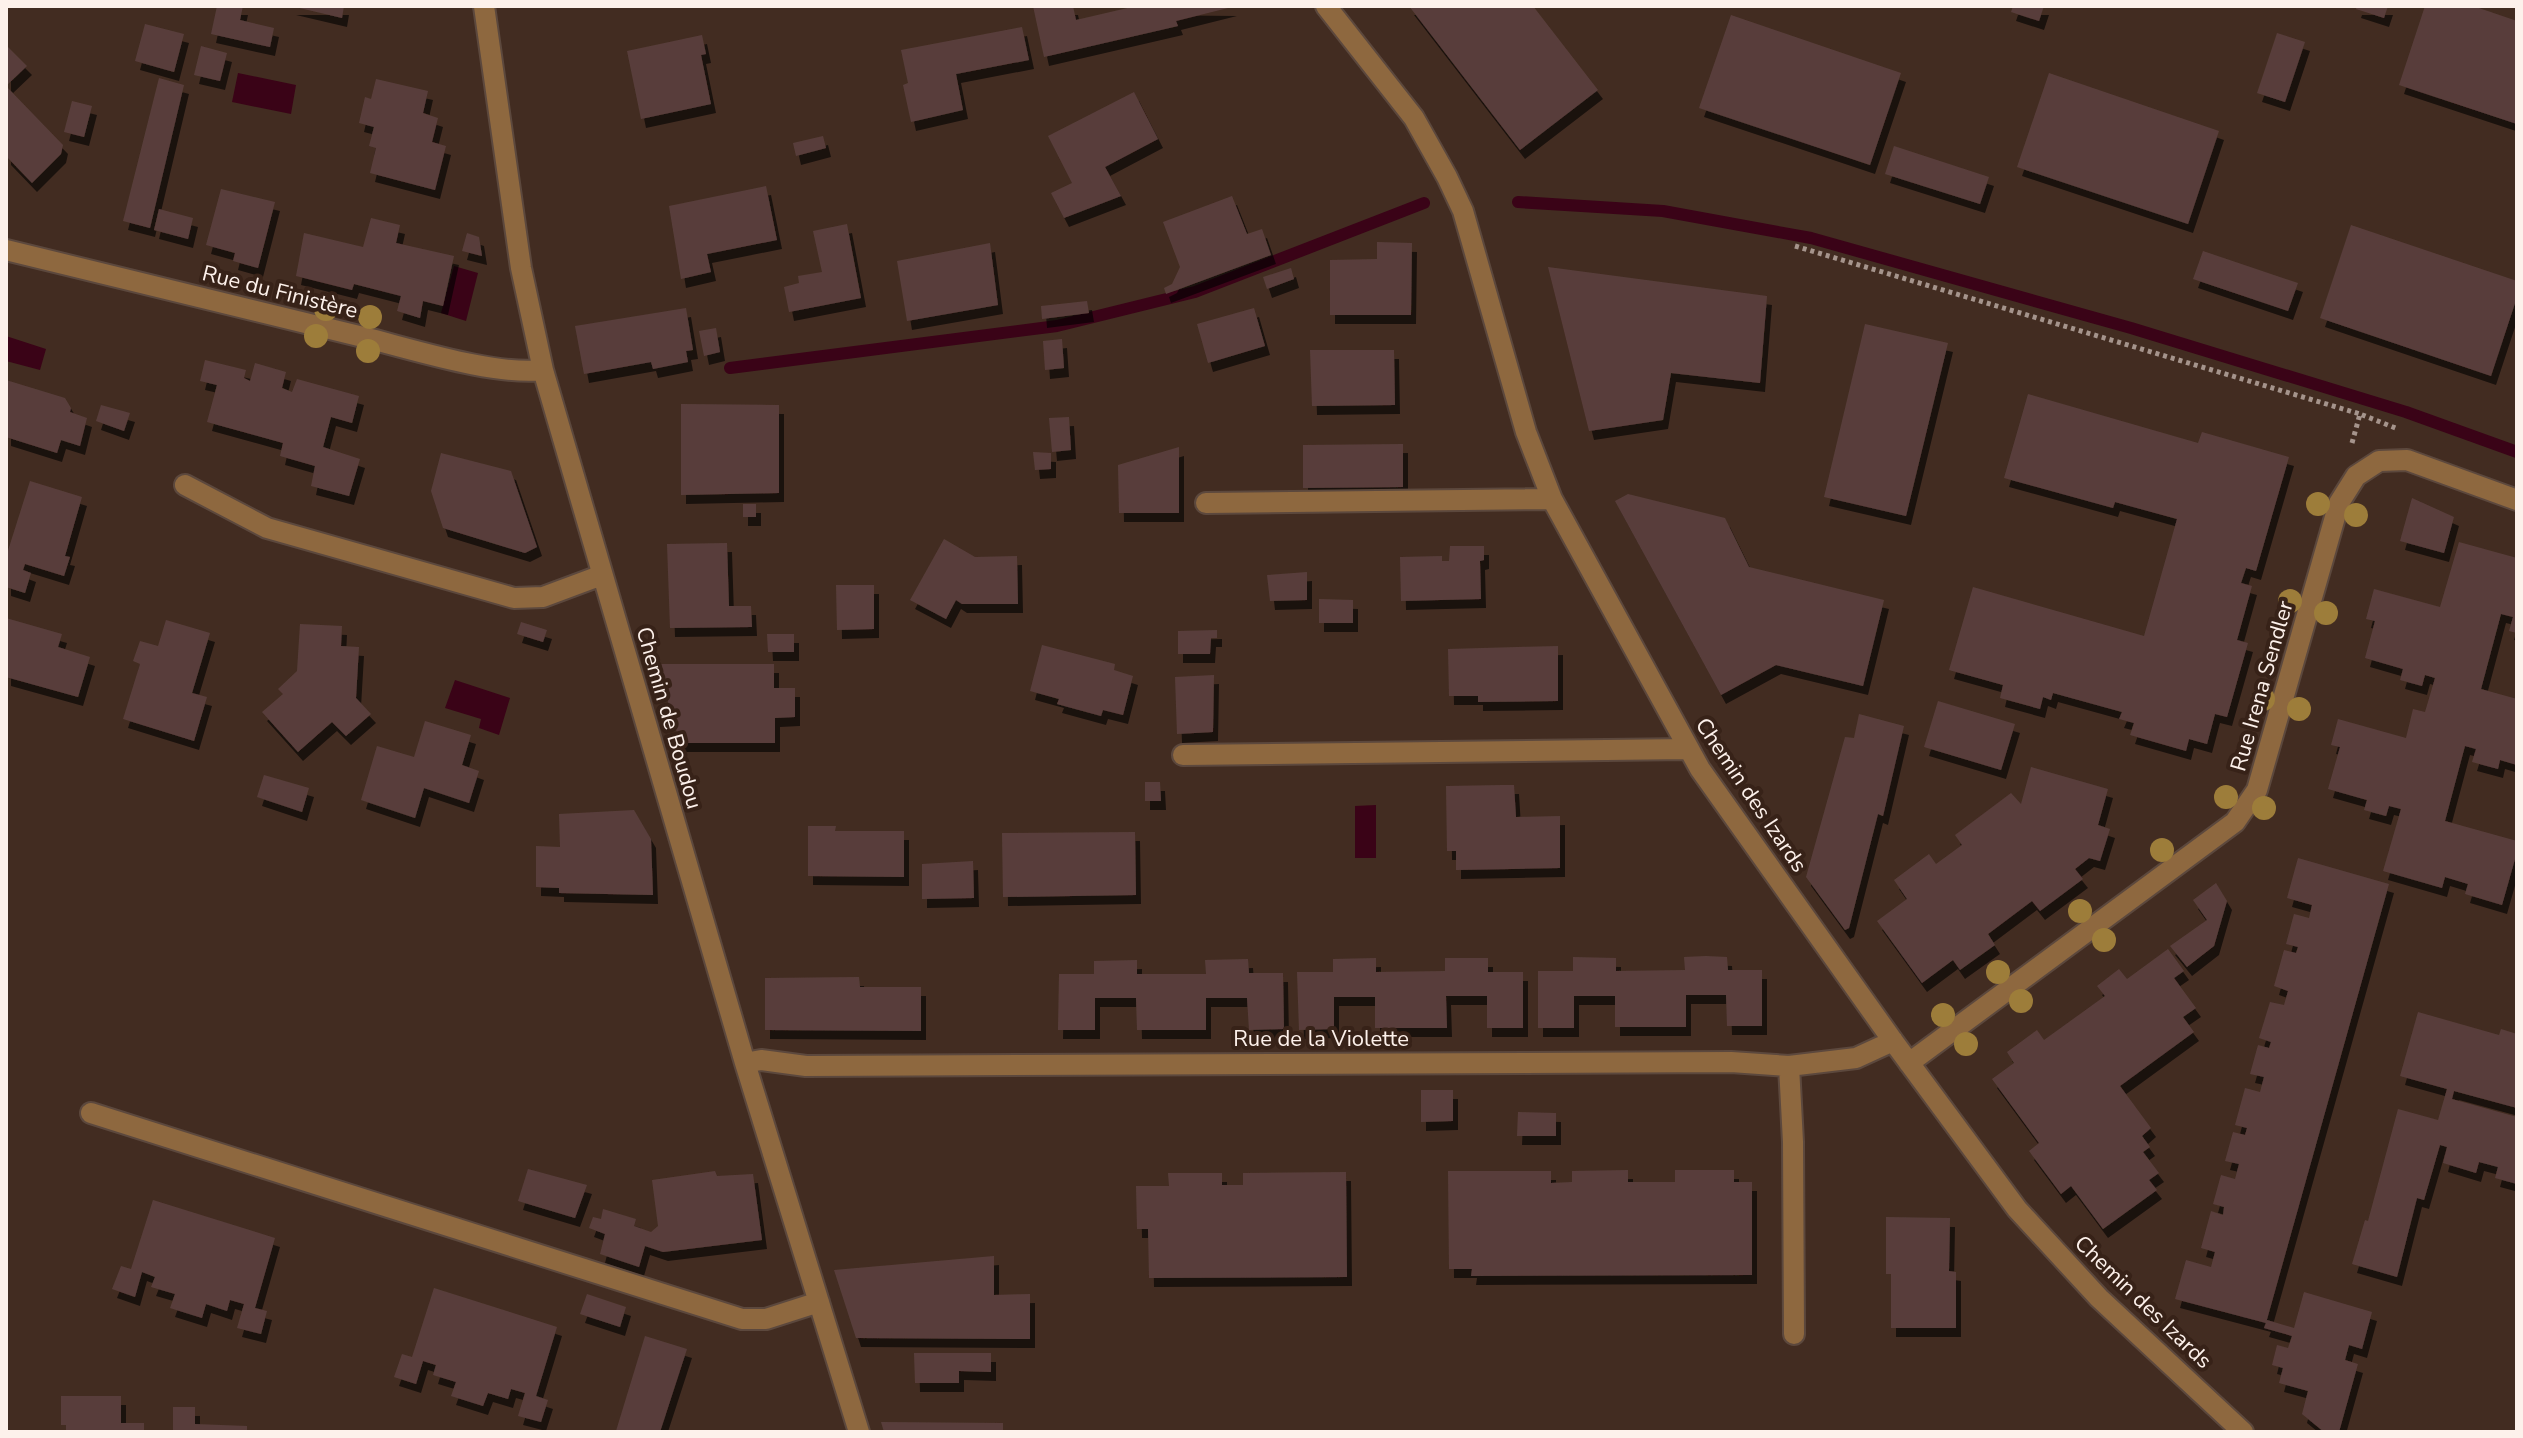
<svg xmlns="http://www.w3.org/2000/svg" width="2523" height="1438" viewBox="0 0 2523 1438" font-family="'Nunito Sans',sans-serif">
	<style>
		.water { fill: #3a0317 }
		.lines { fill: none; stroke-linecap: round; stroke-linejoin: round }
		.stream { stroke: #3a0317; stroke-width: 12 }
		.building { fill: #583e3b; filter: url(#shadow) }
		.minor-casing { stroke: #5c483d; stroke-width: 24 }
		.path { stroke: #a5948c; stroke-width: 5; stroke-dasharray: 4 4; stroke-linecap: butt }
		.minor { stroke: #8e683f; stroke-width: 20 }
		.tree { fill: #9d7d3a }
		.labels { text-anchor: middle; dominant-baseline: central; stroke-width: 8; stroke-linejoin: round; paint-order: stroke }
		.street-label { font-size: 22px; fill: #fdf1eb; stroke: #372218 }
	</style>
	<defs>
		<filter id="shadow"><feDropShadow dx="5" dy="9" stdDeviation="0" flood-color="#0009"/></filter>
	</defs>
	<rect width="100%" height="100%" fill="#422c21"/>
	<path class="water" d="M238,73L296,85L291,114L232,102Z
		M454,266L478,273L466,321L441,313Z
		M6,336L46,349L40,370L6,361Z
		M455,680L510,698L499,735L479,728L481,719L445,708Z
		M1376,805V858H1355V806Z"/>
	<g class="lines">
		<path class="stream" d="M1518,202L1663,211L1811,238L2131,328L2406,412L2517,452
			M730,368L1057,326L1195,292L1424,203"/>
	</g>
	<path class="building" d="M217,6H243L240,20L274,28L270,47L211,34Z
		M291,6H344L342,18Z
		M1033,6H1073L1076,20L1136,6L1232,7L1176,21L1178,26L1044,57Z
		M1409,6H1533L1598,90L1520,150Z
		M2013,6H2044L2039,21L2011,12Z
		M2357,6H2388L2384,18L2356,9Z
		M2425,6H2473L2517,21V124L2399,85Z
		M1731,15L1901,73L1870,165L1699,108Z
		M145,24L184,34L174,72L135,61Z
		M1022,27L1029,60L956,74L963,110L911,122L903,85L908,83L901,50Z
		M2277,33L2305,42L2285,102L2257,93Z
		M702,35L706,54L701,55L711,104L641,119L627,51Z
		M6,45L27,66L6,86L63,145L61,154L32,183L6,156Z
		M201,46L227,53L220,81L194,75Z
		M2049,73L2219,131L2188,224L2017,167Z
		M159,78L184,85L150,228L123,221Z
		M376,79L428,91L423,113L438,118L432,142L446,146L435,190L370,173L376,148L369,146L374,127L359,123L365,97L371,99Z
		M1134,92L1158,139L1105,167L1121,196L1064,218L1051,193L1072,183L1048,136Z
		M72,101L92,106L84,137L64,132Z
		M823,136L826,148L796,156L793,143Z
		M1894,146L1989,177L1980,204L1885,174Z
		M766,186L777,240L707,254L711,272L681,279L669,206Z
		M221,189L275,202L258,268L233,261L235,253L206,245Z
		M1232,196L1247,234L1262,229L1271,255L1166,294L1164,288L1172,284L1180,267L1163,222Z
		M159,209L193,218L188,239L154,230Z
		M371,218L400,225L396,243L454,256L443,306L423,301L420,318L397,311L401,296L354,284L352,290L296,276L304,233L363,247Z
		M847,224L861,298L789,312L784,287L799,283L798,276L822,272L813,231Z
		M2351,225L2517,281V297L2491,376L2320,318Z
		M467,233L479,237L482,256L462,251Z
		M1377,242L1412,243L1411,315H1330V260L1377,259Z
		M990,243L998,305L907,321L897,261Z
		M2203,251L2298,283L2288,311L2193,279Z
		M1548,267L1767,296L1760,383L1671,373L1663,420L1589,431Z
		M1291,268L1294,279L1267,289L1263,277Z
		M1087,301L1089,313L1042,319L1041,306Z
		M686,308L693,350L686,351L688,362L653,369L651,362L584,374L575,326Z
		M1254,308L1265,346L1208,363L1197,324Z
		M1865,324L1948,343L1906,516L1824,497Z
		M716,328L720,352L704,356L699,331Z
		M1062,339L1064,368L1045,370L1043,341Z
		M1310,350H1394L1395,405L1312,406Z
		M205,360L246,370L244,378L250,381L255,363L286,372L282,388L292,392L297,379L359,396L352,423L331,417L323,447L360,459L349,496L311,486L315,466L280,456L283,443L207,422L217,385L200,381Z
		M6,380L65,398L71,408L70,412L87,418L80,446L61,440L57,453L6,437Z
		M2028,394L2198,443L2202,432L2289,457L2256,571L2246,568L2241,583L2252,586L2237,640L2248,643L2227,717L2215,714L2207,744L2189,739L2186,751L2130,735L2134,723L2119,719L2122,712L2053,693L2051,700L2043,697L2040,709L2000,698L2003,685L1949,670L1973,587L2144,636L2177,519L2115,502L2113,508L2004,478Z
		M681,404L779,405V493L681,495Z
		M101,405L130,413L124,431L96,421Z
		M1069,417L1071,450L1052,452L1049,418Z
		M1403,444V487L1303,488V445Z
		M1179,447V513H1119L1118,465Z
		M1033,452L1051,453V469L1035,470Z
		M441,453L511,471L537,547L525,553L443,528L431,491Z
		M30,481L82,497L65,556L70,557L64,576L25,564L23,570L31,573L25,593L6,587V557Z
		M1628,494L1725,518L1749,567L1884,600L1863,686L1776,665L1721,695L1615,501Z
		M2412,498L2454,517L2444,553L2400,541Z
		M743,504H756V517H743Z
		M944,539L975,557L1017,556L1018,604H962L956,600L946,619L910,600Z
		M2459,542L2517,558V633L2509,631L2513,617L2501,614L2481,689L2517,699V765L2500,760L2498,769L2472,762L2476,749L2465,746L2445,821L2517,841V852L2502,905L2465,894L2468,884L2445,877L2442,888L2383,871L2401,809L2389,806L2386,816L2364,810L2367,800L2328,789L2340,747L2331,745L2338,719L2406,738L2413,709L2425,712L2435,678L2425,675L2422,686L2400,680L2403,669L2365,658L2375,621L2366,619L2374,589L2440,607Z
		M727,543L729,606H751L752,627L670,628L667,544Z
		M1450,546H1484V560L1480,561L1481,599L1401,601L1400,557L1442,556V561H1449Z
		M1307,572V600L1270,601L1267,575Z
		M836,585H874V629L837,630Z
		M1319,599L1353,600V623H1319Z
		M6,618L62,634L58,647L90,657L78,697L6,677Z
		M166,620L210,633L192,693L207,697L194,741L123,719L140,664L133,661L140,641L158,646Z
		M521,622L547,630L543,642L517,634Z
		M300,624L342,626L341,646L359,647L356,698L371,714L346,736L332,722L298,752L262,712L283,694L278,689L297,671Z
		M1217,630V638H1211L1210,654H1178V631Z
		M767,634H794V652H768Z
		M1042,645L1115,664L1114,670L1133,676L1123,715L1103,710L1101,716L1057,704L1059,699L1030,691Z
		M1558,646V701L1478,702V696H1449L1448,649Z
		M657,664H774V688H795V717L775,718V743H680Z
		M1214,675L1213,732L1177,734L1175,677Z
		M1938,701L2015,724L2001,770L1924,747Z
		M1859,714L1904,726L1883,816L1878,814L1849,928L1845,930L1806,877L1845,737L1854,738Z
		M425,721L471,735L462,765L479,771L469,803L424,788L415,818L361,800L377,746L414,757Z
		M2031,767L2108,789L2098,825L2110,829L2100,861L2089,858L2075,869L2083,879L2040,911L2032,901L1988,934L1995,945L1960,970L1953,960L1922,983L1877,921L1907,899L1894,880L1929,854L1936,864L1962,845L1955,835L2011,793L2021,804Z
		M264,775L309,788L302,812L257,797Z
		M1145,782H1160L1161,801H1145Z
		M1503,785H1514L1516,817L1560,816V868L1456,870V851H1447L1446,786Z
		M634,810L651,839L653,895L559,893V888L536,887V846L560,847L559,814Z
		M808,826H836L835,831H904V877L808,876Z
		M1135,832L1136,895L1003,897L1002,833Z
		M2298,858L2389,884L2266,1323L2175,1299L2186,1260L2211,1267L2215,1252L2201,1248L2211,1211L2223,1215L2224,1207L2213,1204L2221,1175L2235,1179L2239,1164L2225,1161L2233,1132L2245,1135L2247,1128L2235,1125L2245,1088L2260,1092L2264,1077L2250,1074L2258,1045L2269,1048L2271,1042L2259,1038L2270,1002L2284,1005L2288,991L2274,986L2284,950L2296,953L2298,947L2286,944L2294,914L2309,918L2312,905L2287,898Z
		M973,861L974,898L922,899V864Z
		M2216,883L2227,901L2214,946L2187,967L2170,946L2207,920L2193,900Z
		M2168,949L2184,971L2174,978L2196,1008L2183,1017L2194,1032L2120,1086L2151,1128L2142,1136L2150,1147L2143,1152L2159,1173L2149,1180L2157,1190L2103,1229L2071,1186L2061,1194L2029,1151L2039,1143L1992,1079L2014,1063L2007,1052L2037,1030L2044,1040L2105,996L2097,986L2119,969L2127,979Z
		M1706,956L1727,957L1728,970H1762V1026H1727L1726,995H1686V1027H1615V996H1574V1028H1538V971H1573V957L1616,958V971L1685,970L1684,957Z
		M1376,958V972L1445,971V958H1488V972H1523V1028H1487V996H1446L1447,1028H1375V997H1334V1029L1299,1030L1297,972H1333V959Z
		M1248,959L1249,973H1283L1284,1029L1249,1030L1247,998H1206V1030H1137L1136,998H1095V1030H1058L1059,974H1094V961L1137,960V974H1206L1205,960Z
		M859,977L860,987H921V1031L765,1030V978Z
		M2418,1012L2499,1035L2501,1029L2517,1034V1108L2454,1091L2452,1099L2517,1117V1184L2495,1178L2498,1167L2479,1162L2476,1173L2443,1163L2447,1147L2440,1145L2424,1200L2417,1198L2397,1277L2352,1264L2365,1220L2368,1221L2398,1109L2438,1120L2447,1089L2400,1076Z
		M1421,1090H1453V1121L1421,1122Z
		M1518,1112L1556,1113V1136H1517Z
		M528,1169L587,1185L575,1218L518,1201Z
		M1628,1170V1182H1675V1170H1734V1182H1752V1275L1471,1276L1472,1269H1449L1448,1171H1551V1183L1572,1182V1171Z
		M715,1171L717,1176L753,1174L762,1240L663,1252L645,1246L639,1267L600,1254L605,1234L589,1228L593,1217L601,1219L603,1209L636,1219L634,1226L651,1232L658,1226L652,1180Z
		M1346,1172L1347,1277L1149,1278L1148,1229H1137L1136,1186H1169L1168,1173H1222V1185H1243V1173Z
		M153,1200L275,1238L255,1308L267,1311L261,1334L237,1328L244,1304L230,1300L227,1311L206,1304L202,1318L170,1308L175,1294L151,1287L155,1277L142,1272L135,1297L112,1289L121,1266L131,1269Z
		M1886,1217L1950,1218L1949,1271L1956,1272V1328H1891V1274H1886Z
		M994,1256V1295L1030,1294V1339L856,1338L834,1270Z
		M434,1288L557,1327L536,1396L548,1400L541,1422L518,1416L525,1393L511,1389L508,1399L488,1393L483,1406L451,1396L456,1382L433,1375L436,1365L423,1361L416,1384L394,1377L402,1354L412,1357Z
		M2304,1292L2372,1312L2362,1349L2349,1345L2345,1360L2358,1364L2339,1432H2324L2302,1414L2308,1391L2279,1383L2283,1368L2272,1365L2277,1345L2288,1348L2292,1336L2264,1328L2267,1320L2294,1328Z
		M587,1294L626,1307L620,1327L580,1314Z
		M645,1336L687,1349L660,1432L616,1431Z
		M914,1353H991V1372L959,1371V1383H915Z
		M61,1396H121V1423H144V1432H66V1425H61Z
		M173,1407H195V1424L247,1426V1432H173Z
		M881,1422L1003,1423V1432H884Z"/>
	<g class="lines">
		<defs>
			<path id="minor" d="M484,6L521,268L543,370L745,1063L859,1432
				M1326,6L1414,118L1447,177L1463,211L1526,432L1552,499L1700,769L1893,1041L2017,1209L2099,1298L2243,1432
				M6,250C125,279 244,308 363,337C412,349 495,376 543,370
				M185,485L267,528L514,598L543,597L602,575
				M1206,503L1552,499
				M1183,755L1688,749
				M745,1063L761,1060L806,1066L1731,1062L1789,1066L1856,1058L1893,1041
				M1909,1063L2235,822L2257,790L2339,503L2356,476L2379,461L2407,460L2517,500
				M1789,1066L1793,1142L1794,1334
				M91,1113L742,1319H766L819,1302"/>
		</defs>
		<use href="#minor" class="minor-casing"/>
		<path class="path" d="M1795,246L2360,414
			M2352,443L2360,414L2398,429"/>
		<use href="#minor" class="minor"/>
	</g>
	<g class="tree">
		<circle cx="326" cy="309" r="12"/>
		<circle cx="370" cy="317" r="12"/>
		<circle cx="316" cy="336" r="12"/>
		<circle cx="368" cy="351" r="12"/>
		<circle cx="2318" cy="504" r="12"/>
		<circle cx="2356" cy="515" r="12"/>
		<circle cx="2290" cy="601" r="12"/>
		<circle cx="2326" cy="613" r="12"/>
		<circle cx="2263" cy="699" r="12"/>
		<circle cx="2299" cy="709" r="12"/>
		<circle cx="2226" cy="797" r="12"/>
		<circle cx="2264" cy="808" r="12"/>
		<circle cx="2162" cy="850" r="12"/>
		<circle cx="2080" cy="911" r="12"/>
		<circle cx="2104" cy="940" r="12"/>
		<circle cx="1998" cy="972" r="12"/>
		<circle cx="2021" cy="1001" r="12"/>
		<circle cx="1943" cy="1015" r="12"/>
		<circle cx="1966" cy="1044" r="12"/>
	</g>
	<g class="labels">
		<g class="street-label">
			<text transform="translate(280 292) rotate(14)">Rue du Finistère</text>
			<text transform="translate(2262 686) rotate(-74)">Rue Irena Sendler</text>
			<text transform="translate(669 718) rotate(74)">Chemin de Boudou</text>
			<text transform="translate(1751 795) rotate(56)">Chemin des Izards</text>
			<text x="1321" y="1039">Rue de la Violette</text>
			<text transform="translate(2143 1302) rotate(44)">Chemin des Izards</text>
		</g>
	</g>
	<rect width="2523" height="1438" fill="none" stroke="#fdf1eb" stroke-width="16"/>
</svg>
